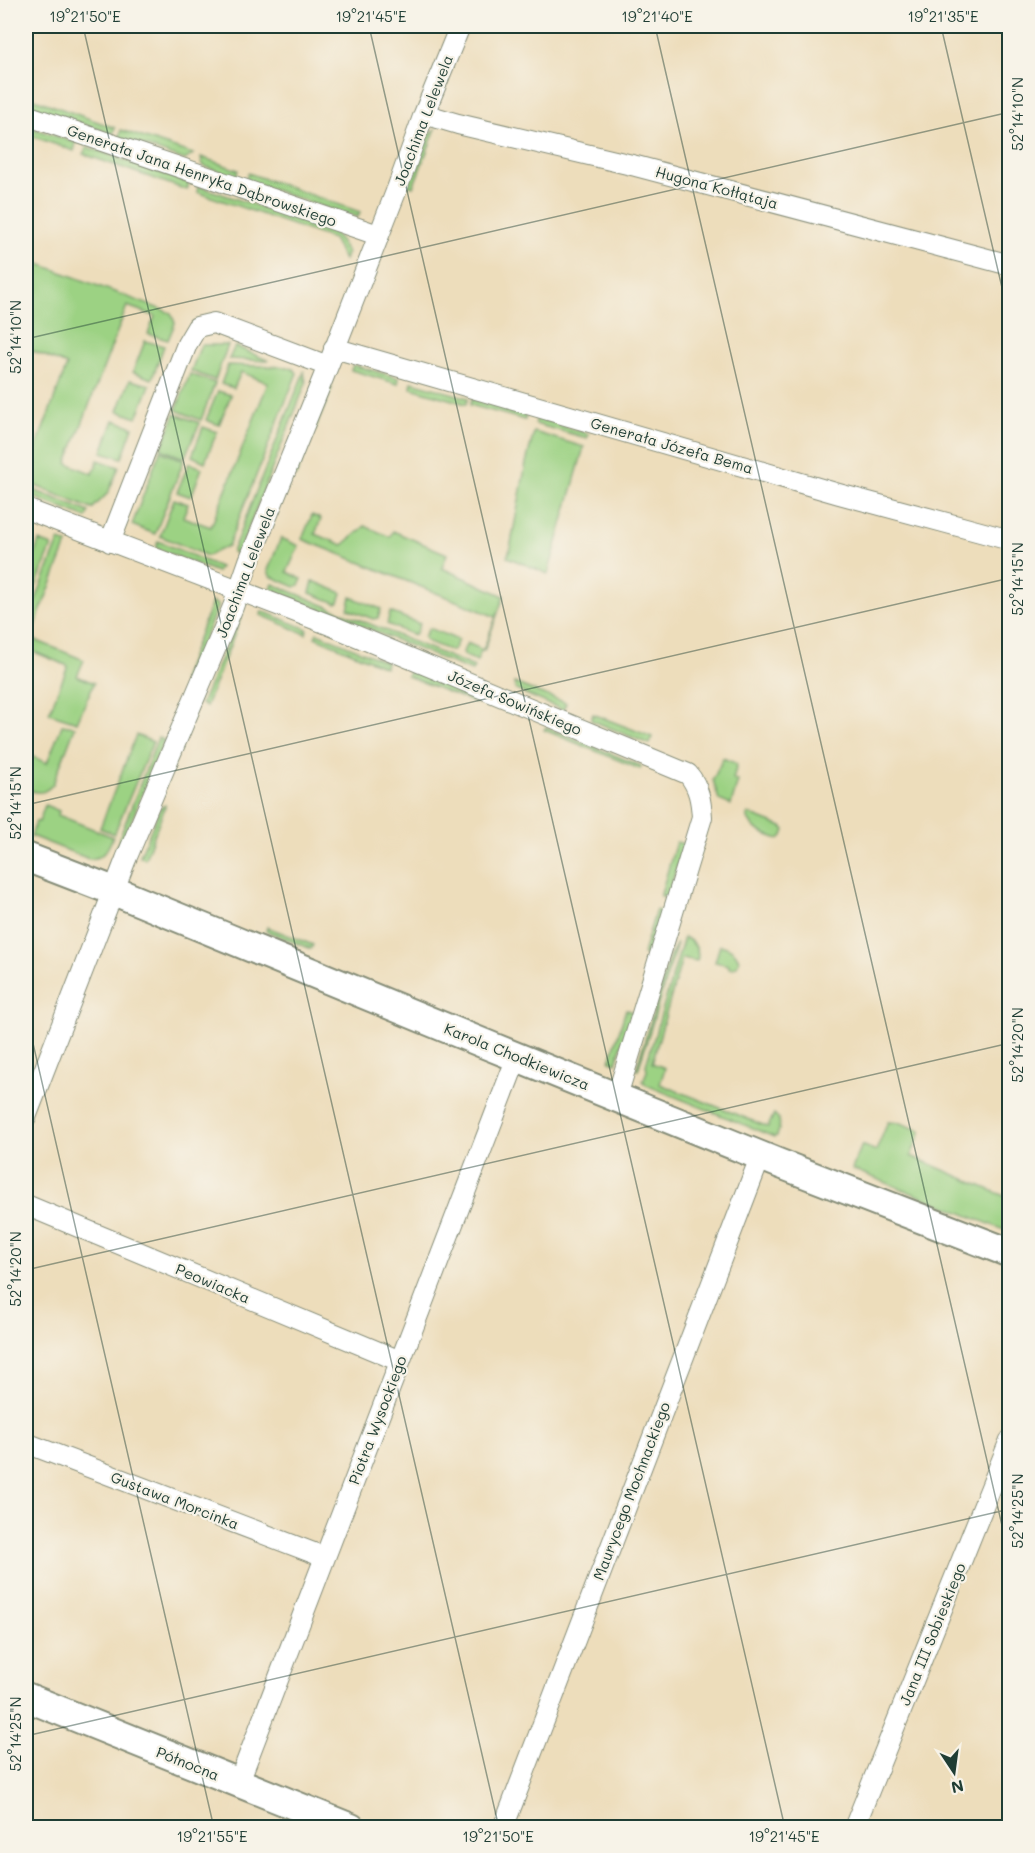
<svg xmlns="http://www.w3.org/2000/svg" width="1035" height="1853" viewBox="0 0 1035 1853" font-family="Mali,sans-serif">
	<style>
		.green { fill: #9cd283; stroke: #5e885c; stroke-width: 1.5 }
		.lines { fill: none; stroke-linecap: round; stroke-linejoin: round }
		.street-casing { stroke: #868d78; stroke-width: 22 }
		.secondary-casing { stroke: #868d78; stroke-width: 32 }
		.street { stroke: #fff; stroke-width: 20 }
		.secondary { stroke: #fff; stroke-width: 28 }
		.ticks { fill: none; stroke: #1f3d34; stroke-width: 1.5; stroke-opacity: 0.45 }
		.labels { text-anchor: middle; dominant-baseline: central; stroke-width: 4.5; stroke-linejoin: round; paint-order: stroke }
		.street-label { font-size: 15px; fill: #1f3d34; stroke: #f7f3e8 }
		.neatline { fill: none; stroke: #1f3d34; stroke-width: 2 }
		.ticks-label { font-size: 15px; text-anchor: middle; fill: #1f3d34 }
	</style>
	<rect width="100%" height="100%" fill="#f7f3e8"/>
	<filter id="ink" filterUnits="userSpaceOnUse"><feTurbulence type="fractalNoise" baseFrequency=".0167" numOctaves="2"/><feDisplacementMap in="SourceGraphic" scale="12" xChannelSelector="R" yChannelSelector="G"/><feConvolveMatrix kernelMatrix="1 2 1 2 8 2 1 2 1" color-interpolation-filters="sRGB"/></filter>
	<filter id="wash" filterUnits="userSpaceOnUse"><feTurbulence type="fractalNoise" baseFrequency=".008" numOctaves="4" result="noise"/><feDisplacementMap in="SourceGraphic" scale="24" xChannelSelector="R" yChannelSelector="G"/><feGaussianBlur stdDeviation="1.35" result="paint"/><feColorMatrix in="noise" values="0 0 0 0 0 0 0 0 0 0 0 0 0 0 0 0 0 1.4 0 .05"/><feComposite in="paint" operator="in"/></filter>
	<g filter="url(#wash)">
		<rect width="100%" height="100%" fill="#edddbb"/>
		<path class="green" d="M26,96L115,128L113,134L26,104Z
			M29,127L76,143L74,151L26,134Z
			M436,128L413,187L407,185L427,136Z
			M121,130L193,154L185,160L119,137Z
			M87,147L189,183L187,190L83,154Z
			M201,157L238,170L236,177L204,166L202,163Z
			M248,173L360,212L358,217L324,207L246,180Z
			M198,186L334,232L347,252L344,260L333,239L197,192Z
			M26,259L171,313L175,323L168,340L148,334L155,316L127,306L67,463L93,474L98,460L119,467L108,493L92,509L26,482V474L67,365L26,348Z
			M145,341L164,346L152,379L133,372Z
			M201,345H228L215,380L191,371Z
			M235,346L269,361L229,359Z
			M228,365L288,367L293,369L297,373L228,546L207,556L160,536L174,499L188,504L183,517L211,527L268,383L241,372L234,388L221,384Z
			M353,365L399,378L398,384L351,370Z
			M304,372L306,383L238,554L232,552Z
			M190,374L215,383L201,420L176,410Z
			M130,380L150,385L137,418L118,411Z
			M412,382L468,398L466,404L411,388Z
			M327,386L332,388L296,476L293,473Z
			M218,391L231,395L219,425L206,420Z
			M472,399L526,415L525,420L470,405Z
			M175,414L200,423L184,458L161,449Z
			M537,418L589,434L587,438L535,424Z
			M114,420L133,427L122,458L102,452Z
			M203,427L217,432L205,462L192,456Z
			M534,432L584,447L548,574L507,557L510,549L526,463Z
			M160,451L184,460L155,534L132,525Z
			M189,463L202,468L191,497L177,492Z
			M26,487L89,512L87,518L26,494Z
			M312,515L321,519L315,534L343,545L365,526L390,537L393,531L447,554L442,568L504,596L484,651H481L477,661L465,656L463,652L467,643L483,650L496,617L302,539Z
			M281,538L299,546L287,572L302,579L299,585L295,587L270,576L268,570Z
			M39,541L52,546L27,608L26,607V579Z
			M59,541L67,544L30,638L84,660L77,676L94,683L77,722L49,713L68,666L27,649L26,651V624Z
			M158,541L220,567L217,572L156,548Z
			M313,581L342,593L339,602L336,603L310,593Z
			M273,584L474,667L472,671L271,589Z
			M351,597L381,609L378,618L373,619L348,609Z
			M212,602L218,605L187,681L182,680Z
			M262,611L307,629L306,634L261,615Z
			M390,612L420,624L416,633L413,635L387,624Z
			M240,614L241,618L206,706L201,704Z
			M429,628L458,640L454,649L451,651L426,641L424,637Z
			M317,633L386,662L385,667L315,637Z
			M410,671L476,698L475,703L407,676Z
			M514,683L566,703L563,710L516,690Z
			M593,714L652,737L649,744L591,720Z
			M62,725L75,727L53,784C44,795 37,793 26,789V754L47,763Z
			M546,727L641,766L640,769L544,730Z
			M136,735L153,742L114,834L100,828Z
			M158,738L164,740L120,849L116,847Z
			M723,758L737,764L733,780L738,781L731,805L719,800L713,780Z
			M45,805L59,811L58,815L113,837C108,848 104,859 89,859L31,836L36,821L39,822Z
			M165,805V807L145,859L140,856L160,808Z
			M749,814L782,827L785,830L783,836L779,839C766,835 751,830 747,816Z
			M676,842L684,844L667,898L661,896V894Z
			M656,910L663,912L649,956L643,954Z
			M267,927L313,945L311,949L266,931Z
			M684,937C694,942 700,950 697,961L682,958L652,1063L665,1068L660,1084L768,1127L774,1114C782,1120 780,1127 777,1136L774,1137L646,1085L643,1081L647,1071L646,1065Z
			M677,943L638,1070H636L670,956Z
			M720,945C730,947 736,951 739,960L737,966L733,968H729V965L715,962Z
			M626,1009L632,1012L616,1063L610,1061Z
			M888,1122L901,1123L921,1131L911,1156L1009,1198V1232L852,1169L862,1145L876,1151Z"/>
	</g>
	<g filter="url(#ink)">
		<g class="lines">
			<defs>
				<path id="street" d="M424,114L458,124L636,166L1010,265
					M26,115L378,235
					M334,348L839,494L1010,540
					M26,509L330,625L688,774C699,787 701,801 702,817L617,1096
					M110,542L187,344L197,327L214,323L328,366
					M26,1117L126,859L233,607L249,561L328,366L397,189L424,114L460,26
					M26,1205L400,1361
					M26,1443L324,1557
					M238,1784L517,1057
					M300,1828L307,1809
					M503,1828L761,1155
					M854,1828L1010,1440"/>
				<path id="secondary" d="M26,857L114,891L485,1044L778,1163L1010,1253
					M26,1697L351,1828"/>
			</defs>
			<use href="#street" class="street-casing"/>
			<use href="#secondary" class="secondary-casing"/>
			<use href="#street" class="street"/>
			<use href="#secondary" class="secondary"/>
		</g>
	</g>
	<path class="ticks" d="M83,26L499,1828M369,26L785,1828M655,26L1010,1560M941,26L1010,322M26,339L1010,112M26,805L1010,578M26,1013L214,1828M26,1270L1010,1043M26,1736L1010,1509"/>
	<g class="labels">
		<g class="street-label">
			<text transform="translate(423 120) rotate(-69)">Joachima Lelewela</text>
			<text transform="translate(202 175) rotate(19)">Generała Jana Henryka Dąbrowskiego</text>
			<text transform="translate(717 187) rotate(15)">Hugona Kołłątaja</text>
			<text transform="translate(672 445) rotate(16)">Generała Józefa Bema</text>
			<text transform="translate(245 572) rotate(-69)">Joachima Lelewela</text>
			<text transform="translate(515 702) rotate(23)">Józefa Sowińskiego</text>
			<text transform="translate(517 1056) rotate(22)">Karola Chodkiewicza</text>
			<text transform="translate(213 1283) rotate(23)">Peowiacka</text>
			<text transform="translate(377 1420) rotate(-69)">Piotra Wysockiego</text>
			<text transform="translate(631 1491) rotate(-69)">Maurycego Mochnackiego</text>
			<text transform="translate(175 1500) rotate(21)">Gustawa Morcinka</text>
			<text transform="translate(932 1634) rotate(-68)">Jana III Sobieskiego</text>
			<text transform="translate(188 1763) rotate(22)">Północna</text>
		</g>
	</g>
	<rect width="1035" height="1853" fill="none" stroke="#f7f3e8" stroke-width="66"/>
	<g transform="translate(954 1772) rotate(167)" stroke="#f7f3e8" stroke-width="4.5" paint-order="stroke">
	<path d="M0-4.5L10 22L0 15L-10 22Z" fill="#1f3d34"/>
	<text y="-9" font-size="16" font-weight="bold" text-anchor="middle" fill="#1f3d34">N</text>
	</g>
	<rect x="33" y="33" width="969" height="1787" class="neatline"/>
	<g class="ticks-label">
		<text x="85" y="22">19°21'50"E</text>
		<text x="371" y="22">19°21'45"E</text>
		<text x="657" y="22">19°21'40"E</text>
		<text x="943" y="22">19°21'35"E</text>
		<text transform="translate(1018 114) rotate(-90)" y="5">52°14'10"N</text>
		<text transform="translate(16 337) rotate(-90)" y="5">52°14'10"N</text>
		<text transform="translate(1018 579) rotate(-90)" y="5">52°14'15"N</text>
		<text transform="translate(16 803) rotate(-90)" y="5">52°14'15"N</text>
		<text transform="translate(1018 1045) rotate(-90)" y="5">52°14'20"N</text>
		<text transform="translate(16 1269) rotate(-90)" y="5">52°14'20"N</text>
		<text transform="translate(1018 1511) rotate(-90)" y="5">52°14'25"N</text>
		<text transform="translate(16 1734) rotate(-90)" y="5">52°14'25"N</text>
		<text x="212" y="1842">19°21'55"E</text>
		<text x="498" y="1842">19°21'50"E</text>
		<text x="784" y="1842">19°21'45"E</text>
	</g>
</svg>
